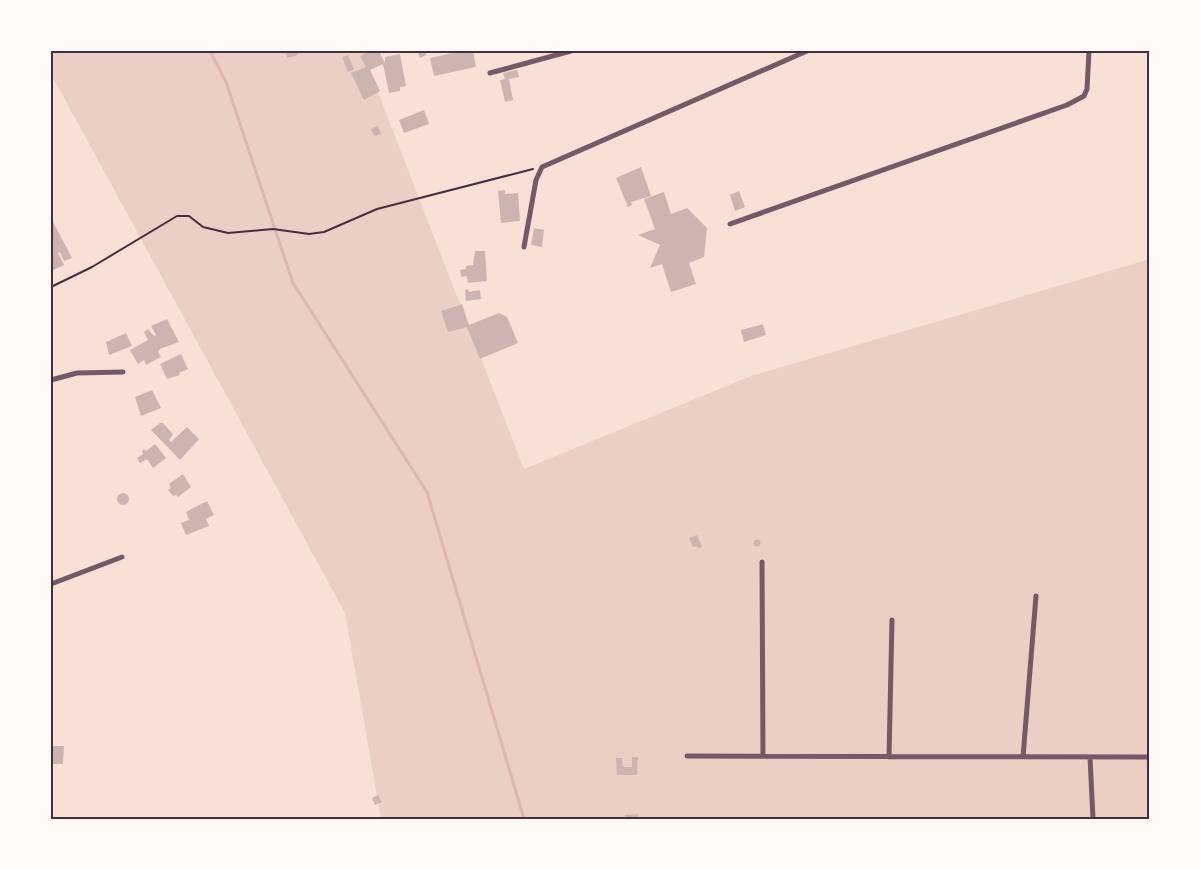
<svg xmlns="http://www.w3.org/2000/svg" width="1201" height="870" viewBox="0 0 1201 870" font-family="'DejaVu Sans',sans-serif">
	<style>
		.green { fill: #ebcfc5 }
		.lines { fill: none; stroke-linecap: round; stroke-linejoin: round }
		.stream { stroke: #dcb8b0; stroke-width: 3 }
		.building { fill: #ccb4b1 }
		.path { stroke: #4a2c40; stroke-width: 2 }
		.minor { stroke: #755966; stroke-width: 5 }
		.neatline { fill: none; stroke: #4a2c40; stroke-width: 2 }
	</style>
	<rect width="100%" height="100%" fill="#f7e1d7"/>
	<path class="green" d="M51,51H362L524,469L751,376L1150,259V819H381L345,613L51,74Z"/>
	<g class="lines">
		<path class="stream" d="M210,51L226,82L293,283L427,492L524,819"/>
	</g>
	<path class="building" d="M286,51H296L298,55L287,58Z
		M369,51H379L385,63V57L400,54L406,86L400,87V91L389,93L383,64L370,70L380,91L364,100L351,73L366,67L360,56Z
		M417,51H425L426,55L420,58Z
		M462,51H473L476,67L434,76L430,58Z
		M348,55L354,69L348,72L342,57Z
		M517,70L519,77L509,79L513,100L505,102L500,80L505,79L503,73Z
		M424,110L429,124L404,133L399,120Z
		M378,126L381,134L374,136L371,129Z
		M641,167L651,196L631,202L632,205L628,207L616,178Z
		M505,190V194L518,193L520,221L501,223L498,191Z
		M739,191L745,207L735,211L730,195Z
		M664,192L671,214L687,208L707,228L704,257L689,263L696,284L671,292L662,264L650,268L660,245L638,235L655,229L644,199Z
		M53,222L72,258L64,261L60,252L58,253L64,265L51,271Z
		M534,228L544,230L542,247L531,245Z
		M475,251H485L487,281L468,283L467,276L461,277L460,270L466,269V266L473,265Z
		M468,289L469,292L480,290L481,299L466,301L465,290Z
		M462,304L469,325L499,313L507,317L518,343L480,359L467,327L448,332L441,311Z
		M167,319L179,342L160,349L158,352L161,357L146,365L144,360L138,364L130,350L148,340L144,332L148,329L154,336L156,335L151,326Z
		M763,324L766,335L744,342L741,330Z
		M126,333L132,346L109,355L106,342Z
		M181,354L188,369L179,373L180,375L167,379L160,364Z
		M152,390L161,408L141,416L135,397Z
		M160,423H163L173,434L169,440L171,442L187,427L199,439L180,460L151,430Z
		M155,444L166,458L153,468L147,459L140,463L137,458L143,454L142,451L144,449L146,451Z
		M183,474L191,487L178,497L176,495L173,496L168,490L171,488L169,484Z
		M117 499a6 6 0 1 1 12 0a6 6 0 1 1-12 0Z
		M207,501L214,515L206,519L209,526L186,535L181,523L189,520L186,512Z
		M697,535L702,547L698,548L697,546L693,547L689,538Z
		M753.5 543a3.5 3.5 0 1 1 7 0a3.5 3.5 0 1 1-7 0Z
		M51,746H64L63,764H51Z
		M632,757H638L637,775H617L616,758H622L623,767H632Z
		M378,795L382,802L375,805L372,798Z
		M638,814V819H625V815Z"/>
	<g class="lines">
		<path class="path" d="M51,287L92,267L177,216H189L203,227L228,233L273,229L309,234L324,232L377,209L533,169"/>
		<path class="minor" d="M490,73L571,51
			M730,224L1067,105L1084,96L1087,89L1089,51
			M524,247L536,180L542,167L807,51
			M51,380L77,373L123,372
			M762,562L763,756
			M51,584L122,557
			M687,756L1150,757
			M889,757L892,620
			M1023,757L1036,596
			M1090,757L1093,819"/>
	</g>
	<rect width="1201" height="870" fill="none" stroke="#fffaf5" stroke-width="105"/>
	<rect x="52" y="52" width="1096" height="766" class="neatline"/>
</svg>
